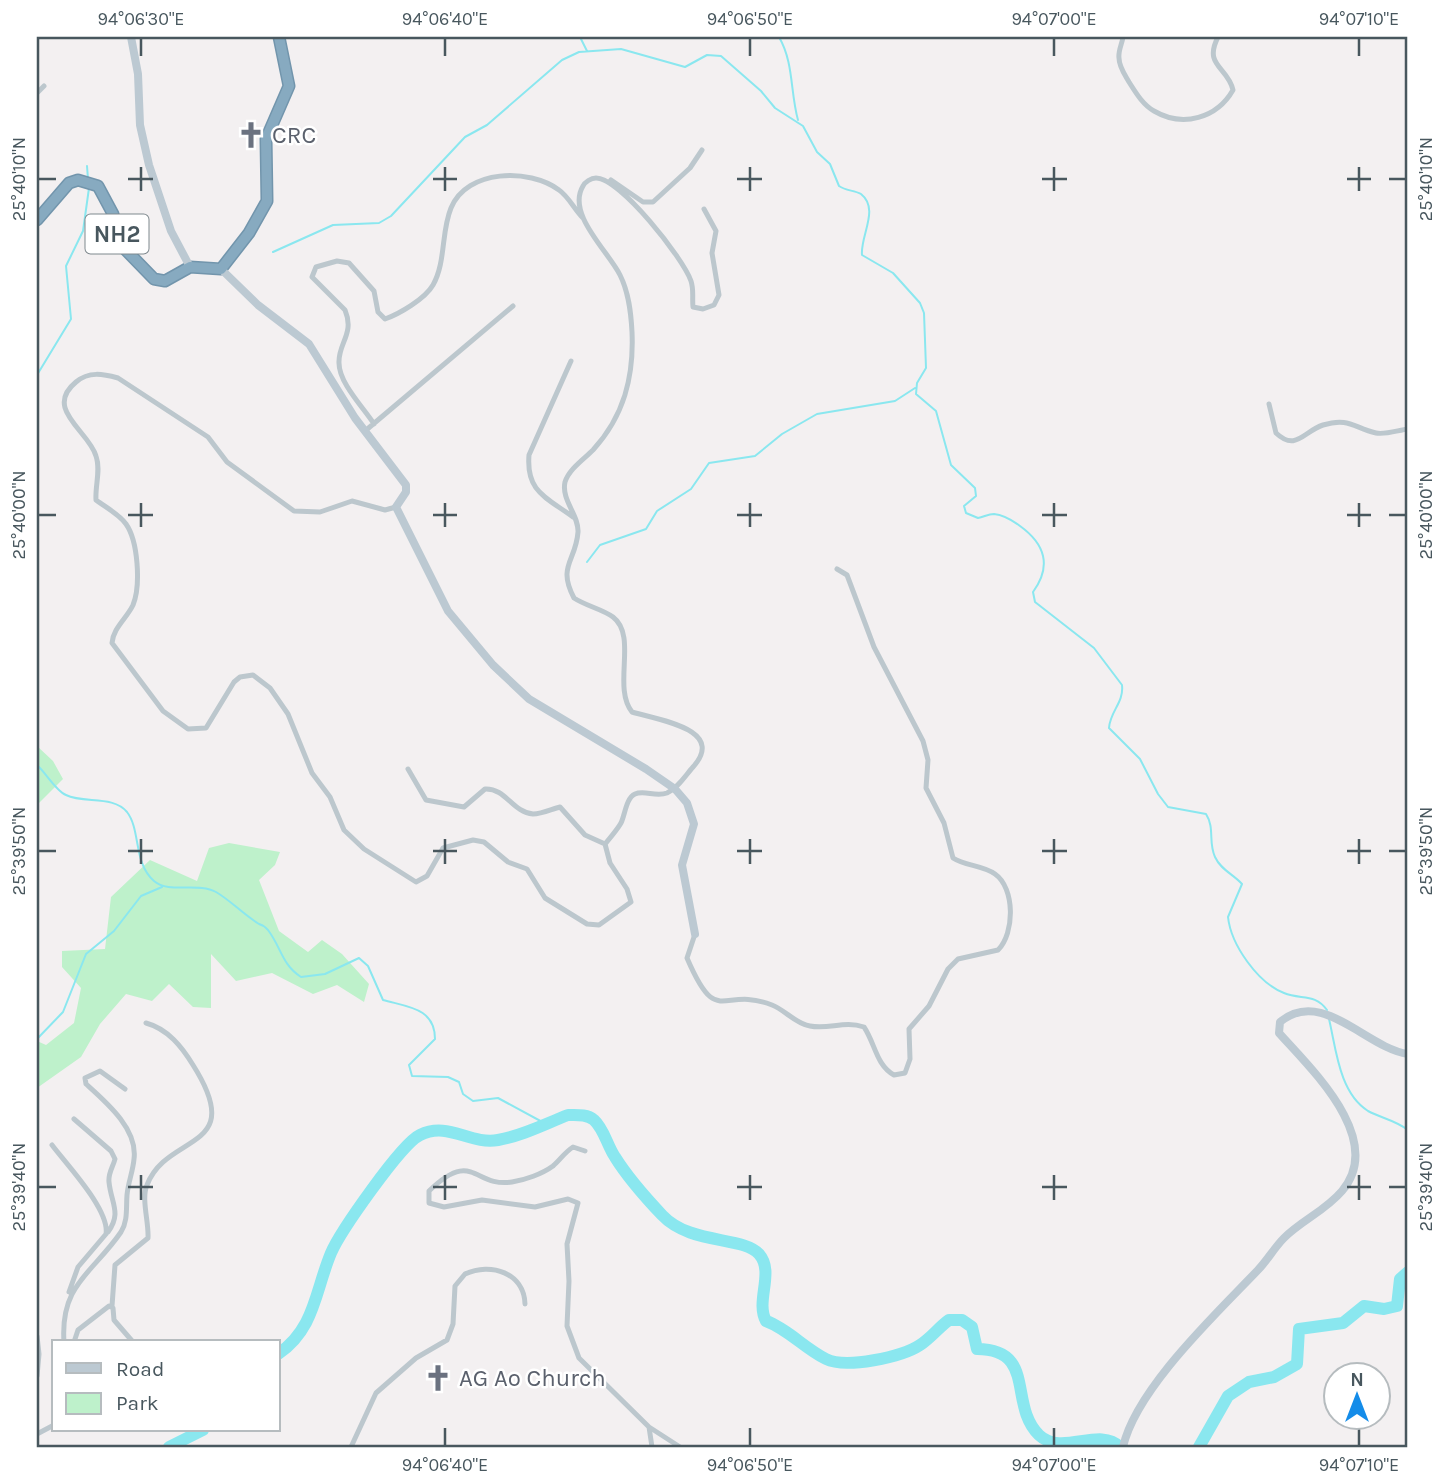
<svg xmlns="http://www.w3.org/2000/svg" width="1445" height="1484" viewBox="0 0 1445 1484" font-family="Karla,sans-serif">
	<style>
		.green { fill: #bef1cb }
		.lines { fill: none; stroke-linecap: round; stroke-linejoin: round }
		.stream { stroke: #8ae7ef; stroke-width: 2 }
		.river { stroke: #8ae7ef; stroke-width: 12 }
		.highway-casing { stroke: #7295ac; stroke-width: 13 }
		.street { stroke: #bcc7cd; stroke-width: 5 }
		.secondary { stroke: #bcc9d2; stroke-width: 8 }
		.highway { stroke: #87aac0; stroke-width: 10 }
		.ticks { fill: none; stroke: #48575e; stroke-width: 2.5 }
		.labels { text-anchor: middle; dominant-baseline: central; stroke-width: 5; stroke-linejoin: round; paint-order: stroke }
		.shield { fill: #fff; stroke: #7f898e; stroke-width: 2 }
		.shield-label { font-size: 23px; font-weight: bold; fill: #48575e }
		.worship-label { font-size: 24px; fill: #5b616d; stroke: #fff; text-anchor: start }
		.neatline { fill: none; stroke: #48575e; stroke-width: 2.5 }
		.ticks-label { font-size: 18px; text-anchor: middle; fill: #48575e }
	</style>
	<rect width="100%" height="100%" fill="#f3f0f1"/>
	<path class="green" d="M37,746L53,761L63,779L37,805Z
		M229,843L280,852L275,865L259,880L279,931L308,952L322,940L342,954L369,984L364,1002L337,985L313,994L272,973L236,981L211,954V1008L193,1007L169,984L152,1001L126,994L100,1024L81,1057L37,1088V1041L46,1045L74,1023L81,988L62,967V951L105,949L111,897L150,860L197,881L209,848Z"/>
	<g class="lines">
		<path class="stream" d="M580,37L587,51
			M779,37C794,63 790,91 798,120
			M87,166L88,179
			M273,252L333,225L379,223L391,216L465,137L487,125L562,60L579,52L621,49L685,67L707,55L721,56L761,91L775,108L803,126L817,152L830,164L839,186C846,191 854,190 861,194C880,209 860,236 862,255L893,273L920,303L924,313L926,368L917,383L916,394L936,411L951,465L975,488L976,496L964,506L966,513L978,518C984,517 988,514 994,514C1004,515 1012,520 1020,526C1045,544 1052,566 1033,592L1035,602L1094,648L1122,685C1124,703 1110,711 1109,728L1140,759L1158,794L1168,807L1206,814C1215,828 1208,842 1215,857C1221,870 1233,874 1242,884L1228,917C1231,945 1258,983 1284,993C1301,1000 1315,993 1327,1010
			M37,375L71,319L66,266L83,231L89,188
			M587,562L600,545L646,529L657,511L691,489L709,463L755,456L782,434L817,414L895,401L915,388
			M37,765C46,773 56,791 66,795C84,804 113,795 127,812C141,830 133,863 154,881C169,894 198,882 216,892C230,900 244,915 259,924C264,926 264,926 268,930C281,947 282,965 301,977L325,974L359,958L368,966L383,1000C408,1007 435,1008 435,1039L409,1065L412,1076L448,1077L459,1082L463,1094L473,1101L498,1098L546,1124
			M1329,1019C1336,1048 1339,1093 1368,1111C1381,1118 1395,1120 1408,1130
			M37,1039L63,1012L86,954L114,931L141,896L162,887
			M1096,1447L1106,1441"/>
		<path class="river" d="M278,1354C315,1329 315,1291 331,1253C340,1232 401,1144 420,1135C448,1121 470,1145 498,1140C522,1136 545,1124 568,1115C577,1115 587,1114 594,1120C604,1129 607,1145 615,1157C628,1178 645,1197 662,1215C690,1245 743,1236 759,1254C775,1272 755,1301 766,1321C788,1329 804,1348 826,1359C846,1369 902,1357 920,1345C931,1338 939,1327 949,1320H962L972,1327L977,1349C1037,1349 1008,1405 1039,1435C1062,1457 1099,1426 1120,1447
			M169,1447L203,1430
			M1199,1447L1228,1396L1249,1382L1274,1377L1297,1364L1299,1329L1343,1323L1364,1306L1384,1309L1397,1306L1400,1279L1408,1272"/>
		<defs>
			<path id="highway" d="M37,220L69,183L78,180L98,186L113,214L119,243L154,279L165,281L190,267L221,269L249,233L267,201L266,139L289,86L279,37"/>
		</defs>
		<use href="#highway" class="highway-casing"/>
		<path class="street" d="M1123,37C1122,44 1118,51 1119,58C1119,67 1125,75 1129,82C1136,93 1143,105 1154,111C1183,128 1217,118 1233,90C1228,67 1203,66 1218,37
			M37,93L44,86
			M611,180L643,202H653L690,168L702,150
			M571,361L529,455C526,492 546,497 573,517
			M1269,404L1276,433C1296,452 1304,431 1323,425C1349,417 1354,428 1376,433C1385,435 1399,430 1408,429
			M374,424C363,407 339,383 339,363C338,343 355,334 345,310L312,277L316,267L337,261L349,263L374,291L378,312L385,319C399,314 425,299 433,285C446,262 441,232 451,208C467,169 529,168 559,190C568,196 575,210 583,218
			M365,431L513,306
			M396,507L385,510L352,501L320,512L294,511L227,462L208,437L118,378C103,374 89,371 76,382C43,409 89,431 96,456C101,470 95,485 96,500C105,507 119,514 126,524C138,541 141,585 133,605C127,618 113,628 112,643L163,711L188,729L206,728L234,682L240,677L253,675L270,688L288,714L312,773L330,797L344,830L364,849L416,882L427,876L443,848L473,840L484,842L508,862L527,869L545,898L587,924L599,925L631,902L627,889L610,863L605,844C610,838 617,830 621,823C625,815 626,798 635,794C644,790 656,797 667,793C678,788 685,776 693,767C727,729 658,720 632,712C612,687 638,636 613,617C602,609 586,606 574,598C557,566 576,561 578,532C579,515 561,500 565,482C569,469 584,459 593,450C624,416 634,377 632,332C631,313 629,293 620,275C609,252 566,214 583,186C585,182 591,178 596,178C620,178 683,258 691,281C694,290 692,298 693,307L703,309L714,305L719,295L712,253L716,231L704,209
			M408,769L426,800L464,807L485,789C506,788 512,812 533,814C542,814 552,809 560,807L585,835L605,844
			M695,934L687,958C718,1030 721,985 772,1005C785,1010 796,1024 810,1026C829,1030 844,1020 864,1027C875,1043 876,1065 894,1075L905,1073L910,1059L909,1029L929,1006L948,969L958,959L998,950C1015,933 1015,888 995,874C982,865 965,866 953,858L944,823L926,788L928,760L923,741L874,647L847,575L837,569
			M74,1119L111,1151L115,1159C113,1167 108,1173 109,1182C111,1203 122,1213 108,1232
			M52,1145C67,1165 110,1210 106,1234L78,1267L69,1292
			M585,1151L573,1147C565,1152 560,1160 553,1166C542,1174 525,1180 512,1182C474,1188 473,1148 429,1191V1203L444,1207L482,1200L535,1207L568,1199L578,1203L567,1244L569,1281L567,1326L579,1358L649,1427L652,1447
			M112,1306L115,1265L148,1238C149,1222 141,1199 147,1185C167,1132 248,1152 193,1065C182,1047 168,1029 146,1023
			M37,1336L39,1354L37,1376
			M64,1342C60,1284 93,1273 121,1232C128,1221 126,1208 127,1195C128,1183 133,1171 134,1159C138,1129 106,1102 86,1084L85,1078L100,1071L125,1089
			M74,1342L78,1330L109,1306L113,1308L114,1320L133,1342
			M649,1427L680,1447
			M37,1434L54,1425
			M351,1447L376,1393L416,1358L447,1340L453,1324L455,1286L465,1274C491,1262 524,1273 525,1304"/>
		<path class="secondary" d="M131,37L138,74L140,125L149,165L171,231L190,267
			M221,269L258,305L309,344L355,418L406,485V492L396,507L448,611L493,665L529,699L646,769L675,789L687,803L694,824L682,865L695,934
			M1123,1447C1136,1389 1216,1314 1257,1271C1267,1261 1274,1248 1284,1238C1302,1220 1325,1211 1342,1191C1386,1139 1311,1069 1279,1033L1280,1022C1322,987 1366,1048 1408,1054"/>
		<use href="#highway" class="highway"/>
	</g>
	<path class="ticks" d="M141,38V56M445,38V56M750,38V56M1054,38V56M1359,38V56M141,167V191M445,167V191M750,167V191M1054,167V191M1359,167V191M38,179H56M128,179H153M433,179H457M737,179H762M1042,179H1067M1347,179H1371M1389,179H1406M141,503V527M445,503V527M750,503V527M1054,503V527M1359,503V527M38,515H56M128,515H153M433,515H457M737,515H762M1042,515H1067M1347,515H1371M1389,515H1406M141,839V864M445,839V864M750,839V864M1054,839V864M1359,839V864M38,851H56M128,851H153M433,851H457M737,851H762M1042,851H1067M1347,851H1371M1389,851H1406M141,1175V1200M445,1175V1200M750,1175V1200M1054,1175V1200M1359,1175V1200M38,1187H56M128,1187H153M433,1187H457M737,1187H762M1042,1187H1067M1347,1187H1371M1389,1187H1406M445,1428V1446M750,1428V1446M1054,1428V1446M1359,1428V1446"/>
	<defs>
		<symbol id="church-bare" viewBox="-9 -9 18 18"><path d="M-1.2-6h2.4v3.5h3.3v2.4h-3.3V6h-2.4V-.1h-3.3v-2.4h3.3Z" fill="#6b7280" stroke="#fff" stroke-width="2.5" paint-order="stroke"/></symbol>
	</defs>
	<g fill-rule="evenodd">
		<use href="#church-bare" x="232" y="116" width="38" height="38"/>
		<use href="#church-bare" x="419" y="1359" width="38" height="38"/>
	</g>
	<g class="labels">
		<rect class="shield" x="85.5" y="214.5" width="63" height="39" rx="5"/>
		<g class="shield-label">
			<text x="117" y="234">NH2</text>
		</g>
		<g class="worship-label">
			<text x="272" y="135">CRC</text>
			<text x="459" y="1378">AG Ao Church</text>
		</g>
	</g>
	<rect width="1445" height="1484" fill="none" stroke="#ffffff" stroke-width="77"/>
	<rect x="52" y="1340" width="228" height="91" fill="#ffffff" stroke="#b6bcbf" stroke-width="2"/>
	<rect x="66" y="1363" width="35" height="10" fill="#bcc9d2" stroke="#b6bcbf" stroke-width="2"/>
	<text x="116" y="1376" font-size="21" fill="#48575e">Road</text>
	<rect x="66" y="1393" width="35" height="21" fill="#bef1cb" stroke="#b6bcbf" stroke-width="2"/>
	<text x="116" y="1410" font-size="21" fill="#48575e">Park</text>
	<g transform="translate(1357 1396)"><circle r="33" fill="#ffffff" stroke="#b6bcbf" stroke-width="2"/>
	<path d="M0-5L12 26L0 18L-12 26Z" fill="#148ce9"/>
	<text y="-10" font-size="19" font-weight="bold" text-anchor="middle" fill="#48575e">N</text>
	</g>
	<rect x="38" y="38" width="1368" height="1408" class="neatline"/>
	<g class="ticks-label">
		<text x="141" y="25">94°06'30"E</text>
		<text x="445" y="25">94°06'40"E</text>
		<text x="750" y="25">94°06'50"E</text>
		<text x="1054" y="25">94°07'00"E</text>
		<text x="1359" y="25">94°07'10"E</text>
		<text transform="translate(19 179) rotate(-90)" y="6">25°40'10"N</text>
		<text transform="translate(1426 179) rotate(-90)" y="6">25°40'10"N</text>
		<text transform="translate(19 515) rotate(-90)" y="6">25°40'00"N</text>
		<text transform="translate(1426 515) rotate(-90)" y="6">25°40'00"N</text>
		<text transform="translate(19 851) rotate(-90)" y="6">25°39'50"N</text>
		<text transform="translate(1426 851) rotate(-90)" y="6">25°39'50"N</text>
		<text transform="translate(19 1187) rotate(-90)" y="6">25°39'40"N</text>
		<text transform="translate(1426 1187) rotate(-90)" y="6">25°39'40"N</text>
		<text x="445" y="1471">94°06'40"E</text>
		<text x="750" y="1471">94°06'50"E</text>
		<text x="1054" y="1471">94°07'00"E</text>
		<text x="1359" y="1471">94°07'10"E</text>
	</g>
</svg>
